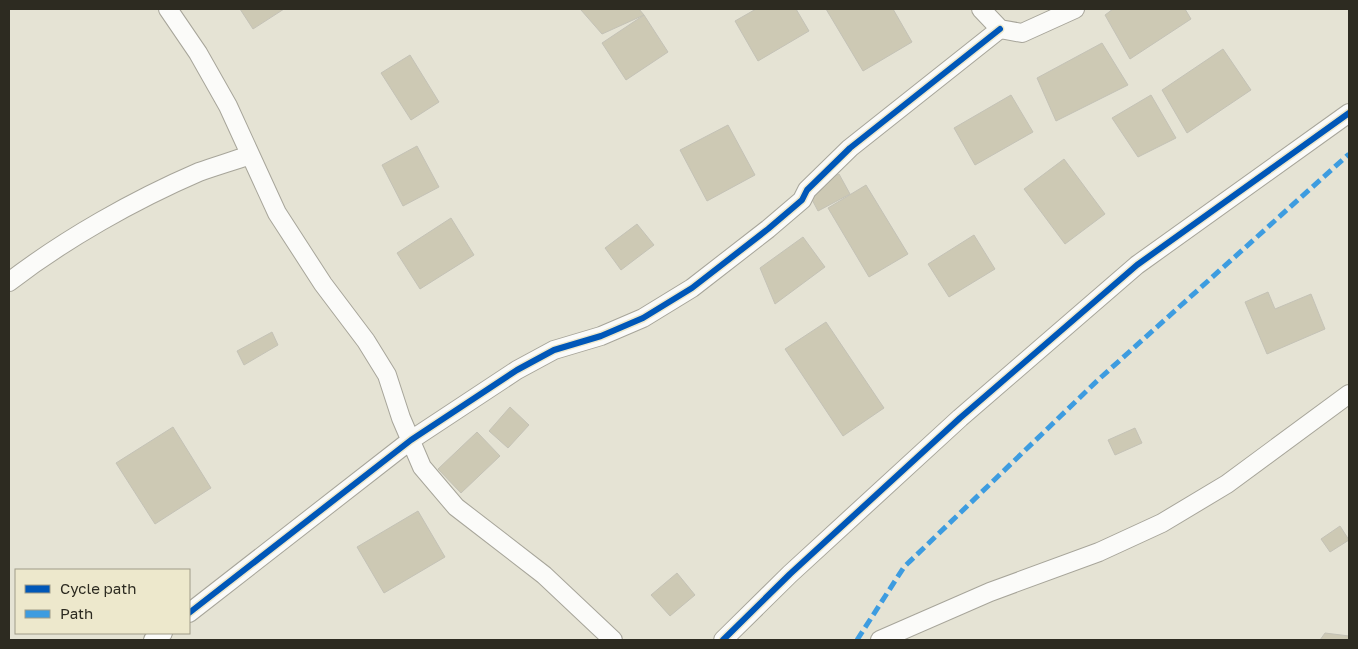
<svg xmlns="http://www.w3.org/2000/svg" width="1358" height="649" viewBox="0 0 1358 649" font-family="'Golos Text',sans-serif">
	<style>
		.building { fill: #cdc9b4; stroke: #c4c2b6 }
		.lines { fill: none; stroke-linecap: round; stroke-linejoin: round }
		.street-casing { stroke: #a7a59a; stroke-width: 20 }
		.street { stroke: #fbfbf9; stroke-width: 18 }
		.quiet { stroke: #3d9ce0; stroke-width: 5; stroke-dasharray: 10 5; stroke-linecap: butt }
		.cycleway-casing { stroke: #ede8cc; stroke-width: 9 }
		.cycleway { stroke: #0057b8; stroke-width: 6 }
	</style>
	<rect width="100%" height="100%" fill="#e5e3d4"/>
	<path class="building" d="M240,9H284L253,29Z
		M582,9H639L644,15L602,34L581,10Z
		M756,9H796L809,31L758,61L735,21Z
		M826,9H893L912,42L863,71Z
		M1113,9H1185L1191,19L1130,59L1105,15Z
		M644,15L668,52L626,80L602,43Z
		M1102,43L1128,85L1056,121L1037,78Z
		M1223,49L1251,90L1187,133L1162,90Z
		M410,55L439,102L411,120L381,73Z
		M1011,95L1033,132L975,165L954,128Z
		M1151,95L1176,138L1138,157L1112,118Z
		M728,125L755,175L707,201L680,150Z
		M417,146L439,187L403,206L382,165Z
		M1064,159L1105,214L1065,244L1024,189Z
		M839,174L850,194L818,211L807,190Z
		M866,185L908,254L869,277L828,208Z
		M451,218L474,255L420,289L397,253Z
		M637,224L654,245L621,270L605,248Z
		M974,235L995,269L949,297L928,264Z
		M803,237L825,267L775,304L760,268Z
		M1268,292L1275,309L1311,294L1325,329L1267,354L1245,302Z
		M826,322L884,408L843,436L785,349Z
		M272,332L278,345L244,365L237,351Z
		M510,407L529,425L508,448L489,431Z
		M173,427L211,488L155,524L116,463Z
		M1135,428L1142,443L1115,455L1108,440Z
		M477,432L500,456L461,493L438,469Z
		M418,511L445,557L384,593L357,547Z
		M1340,526L1349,540L1330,552L1321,539Z
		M677,573L695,595L670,616L651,595Z
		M1325,633L1349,636V640H1320Z"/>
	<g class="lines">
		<defs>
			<path id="street" d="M168,9L198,53L228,106L277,213L323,284L366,341L387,375L401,418L422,467L456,507L544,575L613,640
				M981,9L1000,29L1022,33L1075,9
				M9,282C65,239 134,200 199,172C216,166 233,161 250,155
				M189,613L411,440L517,370L554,350L601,336L643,318L692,288L768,229L802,200L807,190L850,148L1000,29
				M153,640L163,633
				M723,640L790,574L960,418L1137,265L1349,113
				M880,640L990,592L1099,552L1162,523L1227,484L1349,394"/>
		</defs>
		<use href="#street" class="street-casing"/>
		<use href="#street" class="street"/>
		<path class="quiet" d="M857,640L904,567L1098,380L1349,154"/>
		<defs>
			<path id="cycleway" d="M189,613L411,440L517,370L554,350L601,336L643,318L692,288L768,229L802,200L807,190L850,148L1000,29
				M723,640L790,574L960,418L1137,265L1349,113"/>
		</defs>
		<use href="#cycleway" class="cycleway-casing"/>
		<use href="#cycleway" class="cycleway"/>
	</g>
	<rect width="1358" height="649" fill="none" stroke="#2d2b21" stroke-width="20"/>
	<rect x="15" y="569" width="175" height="65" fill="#ede8cc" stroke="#a09c88"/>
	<rect x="25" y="585" width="25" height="8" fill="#0057b8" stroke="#a09c88"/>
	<text x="60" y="594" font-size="15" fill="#2d2b21">Cycle path</text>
	<rect x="25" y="610" width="25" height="8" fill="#3d9ce0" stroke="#a09c88"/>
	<text x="60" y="619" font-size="15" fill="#2d2b21">Path</text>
</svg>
